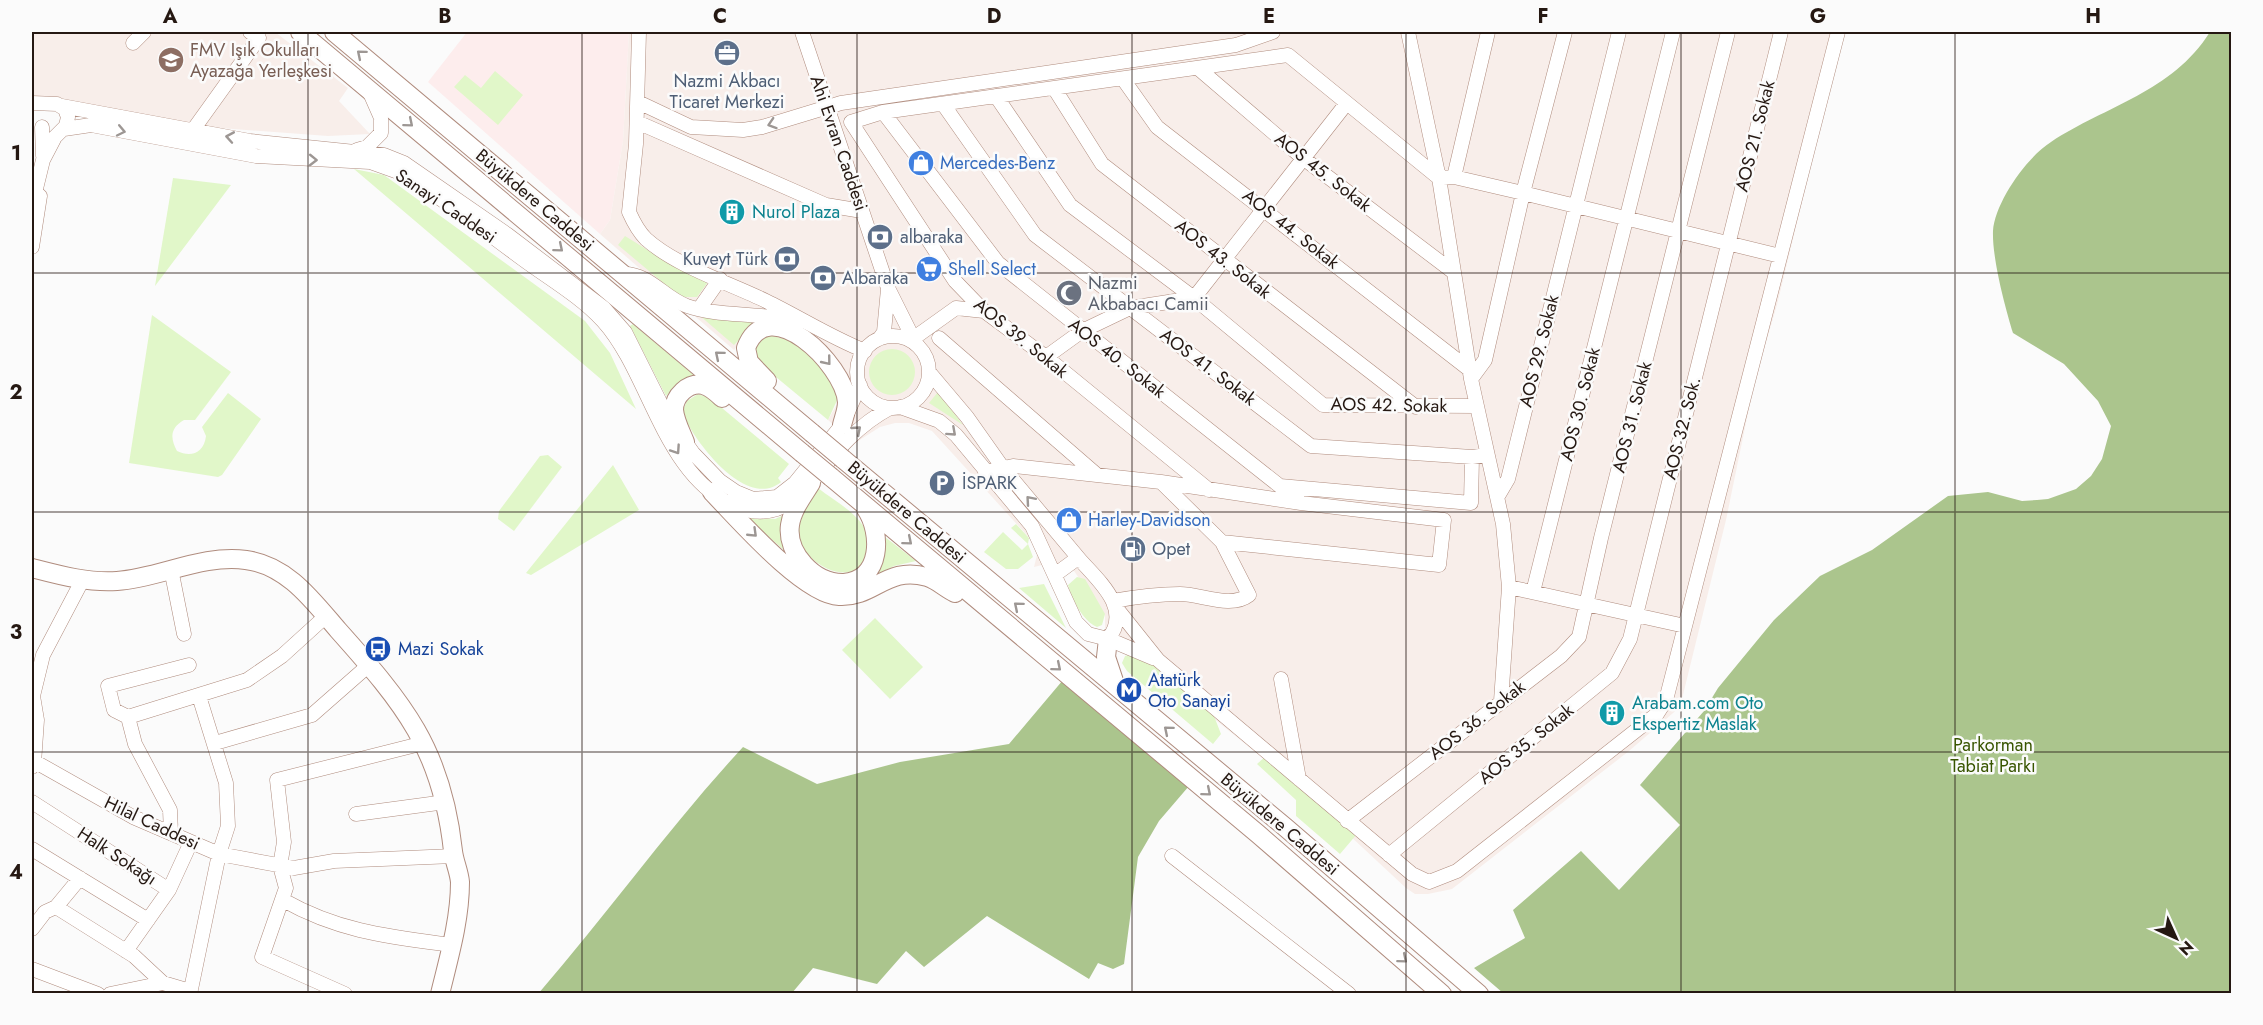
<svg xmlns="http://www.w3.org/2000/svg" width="2263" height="1025" viewBox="0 0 2263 1025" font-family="Jost,sans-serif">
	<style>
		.commercial { fill: #fdeded }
		.built { fill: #f8eeea }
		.green { fill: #e1f7c9 }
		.forest { fill: #abc58d }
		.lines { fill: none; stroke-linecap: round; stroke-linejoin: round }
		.minor-casing { stroke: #b08c7e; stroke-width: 15 }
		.major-casing { stroke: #b08c7e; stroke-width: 20 }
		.minor { stroke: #fff; stroke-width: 14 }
		.major { stroke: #fff; stroke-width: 18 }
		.major-bridge-casing { stroke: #b08c7e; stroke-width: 20; stroke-linecap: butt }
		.major-bridge { stroke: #fff; stroke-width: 18 }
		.oneway { stroke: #9d9794 }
		.grid { fill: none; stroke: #251812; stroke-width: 1.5; stroke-opacity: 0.55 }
		.labels { text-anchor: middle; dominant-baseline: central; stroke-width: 5; stroke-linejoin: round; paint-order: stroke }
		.education-label { font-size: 18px; fill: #785e54; stroke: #fbfbfb; text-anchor: start }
		.service-label { font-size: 18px; fill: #4e5e75; stroke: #fbfbfb; text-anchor: start }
		.street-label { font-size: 18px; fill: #251812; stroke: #fbfbfb }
		.shop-label { font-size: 18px; fill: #366cbe; stroke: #fbfbfb; text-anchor: start }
		.culture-label { font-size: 18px; fill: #0d838f; stroke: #fbfbfb; text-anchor: start }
		.worship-label { font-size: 18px; fill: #5b616d; stroke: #fbfbfb; text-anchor: start }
		.transit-label { font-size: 18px; fill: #164399; stroke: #fbfbfb; text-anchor: start }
		.park-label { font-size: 18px; fill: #385500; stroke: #fbfbfb }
		.neatline { fill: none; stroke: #251812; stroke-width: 2 }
		.grid-label { font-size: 20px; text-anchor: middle; font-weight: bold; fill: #251812 }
	</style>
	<rect width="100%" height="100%" fill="#fbfbfb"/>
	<path class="commercial" d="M467,32H629L623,141L610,220L600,234L428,82Z"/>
	<path class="built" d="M32,32H275L348,88L339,101L370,134L328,136L194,126L32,97Z
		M629,32H1843L1777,305L1755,379L1726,520L1680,707L1629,751L1452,889L1428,894H1415L1406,888L1291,781L1149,666L1129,655L1105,628V615L1067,561L1058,565L1054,562L1034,567L1038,551L1034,543L932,431L909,423H895L880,427L855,443L828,420L837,404L749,331L734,350L600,234L610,220L623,141Z"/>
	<path class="green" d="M495,71L523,95L498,125L454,87L465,75L481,88Z
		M354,169L384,175L585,321L610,353L636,409Z
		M173,178L231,185L155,286Z
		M625,236L667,262L708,282L697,297H680L618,245Z
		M152,315L231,372L195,420H184C170,428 170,438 177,451C191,458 204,453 206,436L202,427L228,393L261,419L222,475L218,477L129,463Z
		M699,315L758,320L734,345Z
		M633,324L695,376L682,381L666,396L630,326Z
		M769,335L792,341L826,369L839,396L828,420L759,363L754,351L756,343Z
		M869 372a23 23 0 1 1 46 0a23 23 0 1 1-46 0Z
		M938,392L963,425L929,403Z
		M698,394L710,398L789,464L778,478L781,482C746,511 693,440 682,412L687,401Z
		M548,455L562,467L514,531L498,519L499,511L540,456Z
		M613,465L639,510L531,575L526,573Z
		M818,488C833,500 858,513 866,531C869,538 869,546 867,554C856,598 778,555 802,511C806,503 813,495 818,488Z
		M784,515L780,535L784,550L746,517L775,519Z
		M1016,524L1029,538L1028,544L1033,557L1018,569H1006L984,552L1003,532L1022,550L1028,544L1011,528Z
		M885,537L916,561L894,566L877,575L875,572L884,555Z
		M1077,577L1085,579L1105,614L1102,625L1097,627C1084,622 1071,599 1068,585Z
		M1044,584L1066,628L1019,588Z
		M875,618L923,667L890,699L842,650Z
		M1132,654L1153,665L1214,716L1221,734L1213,744L1127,671L1122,663L1125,656Z
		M1267,755L1357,834L1340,854L1296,816V800L1257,764Z"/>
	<path class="forest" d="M2210,32H2232L2231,993H1503L1474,968L1525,938L1513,910L1581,851L1619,890L1680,825L1640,785L1704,711L1718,688L1774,620L1820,576L1872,550L1948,496L1988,492L2022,501L2037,500L2048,499L2076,489L2091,476L2102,459L2111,426L2098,401L2064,364L2013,333C2005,307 1992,258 1993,231C1995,202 2027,157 2051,142C2107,105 2171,93 2210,32Z
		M1063,680L1189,786L1159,821L1138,857L1124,964L1113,969L1098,963L1089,979L987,916L924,967L906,951L877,984L813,968L792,993L538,994C608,913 670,826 743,747L817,784L900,762L1009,744Z"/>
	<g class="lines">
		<defs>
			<path id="minor" d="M639,32L636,144L629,212C633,221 639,232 646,239C676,266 729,283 766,301C799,317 830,337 865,351
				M802,32L888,288L916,344
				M1408,32L1439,178L1471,379L1503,524L1509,587L1501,701
				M133,43L144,32
				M1199,69L1303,158L1452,271
				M1123,79L1157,127L1470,370
				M1054,88L1102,164L1416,407
				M996,96L1070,205L1194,298L1323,405L1476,406
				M638,102L691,127L743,130L762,127L841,103L1236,45L1273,32
				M32,103L57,104L65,109L68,117L66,126L55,137L43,160L32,205
				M943,104L1035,235L1311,446L1472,457L1487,455
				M62,106L250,141L384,155L404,163L508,235L604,308L625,332L667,416L693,453L720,481L736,492L753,499L777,497L795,483L842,425L860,385
				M883,112L998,263L1300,502
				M637,122L826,205L862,211
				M42,127L43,156
				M64,129L91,125L256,156L370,162L398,172C442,197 483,230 524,260C550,279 581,297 603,321C651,374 663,479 739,508C763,516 783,511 801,494
				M193,130L259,38L250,32
				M357,150L367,147L381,133V118L370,93
				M1454,177L1488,32
				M32,247L40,196
				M623,274C649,273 664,298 687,306C722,318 761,311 797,323
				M699,309L720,279
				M857 372a36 36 0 1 1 72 0a36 36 0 1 1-72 0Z
				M914,338L956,308L984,311
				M939,338L1097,475
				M879,339L884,332L888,289
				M1046,357L1082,331L1130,308L1194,298L1346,104
				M929,372L967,417L1003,468L1081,561
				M1471,379L1485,360L1523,193L1565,32
				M900,407L939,421L956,435L1032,526L1076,622L1088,634L1108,639C1132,610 1100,582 1081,561L1075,560L1056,574
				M985,472L1013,466L1161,482L1301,503L1444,520L1439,565L1222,542
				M816,477C838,449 858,425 890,408
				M1280,486L1471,503L1472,457
				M1209,490L1046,357L984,311L955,281L851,122L883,112L1288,55L1439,178L1454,177L1523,193L1780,256
				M1498,496L1508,479L1619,32
				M171,569L184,634
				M1509,587L1685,626
				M1533,592L1673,32
				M1113,601C1135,597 1157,594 1180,594C1201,594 1231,609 1249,595L1222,542L1161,482
				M1118,610L1158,660L1412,874L1429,882L1457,871L1657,714L1666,700L1838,32
				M1108,639L1153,658
				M1281,679L1299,779
				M128,717L114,710L108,686L189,665
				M215,743L312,715L369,665
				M32,760L133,817L219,854L294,868L334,861L454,856
				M32,767L34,763L37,720L33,696L43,655L83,579
				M32,802L169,890L126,951
				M356,814L438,803L445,799
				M1347,821L1561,656L1579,637L1601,538L1728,32
				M171,833L170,810L135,744L128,717L247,680L282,656L326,616
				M32,849L148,920
				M1389,855L1612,673L1630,639L1781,32
				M1172,856L1349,994
				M169,890L191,842
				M283,900C336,930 383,936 444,944
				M56,907L80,878
				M32,929L45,912L56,907L134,956L163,983
				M32,969L98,994
				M110,994L163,983L190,991
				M190,994L219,854L228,826L226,783L199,696
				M345,994L262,957L286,888L280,866L284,842L277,780L424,743"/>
			<path id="major" d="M300,32L802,453
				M334,32L812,433
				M767,381L749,362L746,348C768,290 844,364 847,402C847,410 844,417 842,425
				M685,442C681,432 675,421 674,410C674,396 688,382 703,385C710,387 717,393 722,398
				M843,459L1285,827L1479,994
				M831,477L1258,834L1442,994
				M811,483C803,496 792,510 790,525C786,553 814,584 844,583C882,580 882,533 866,509
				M712,492C737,518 804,595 839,596C874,598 887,565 927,577C937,580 945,588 955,593
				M32,568C59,575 88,583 117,581C160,578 202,554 246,560C287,565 313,601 338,630C404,704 442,749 453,851C454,861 459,871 460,882C460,920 449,957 440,994
				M1108,639L1106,657L1115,684"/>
		</defs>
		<use href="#minor" class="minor-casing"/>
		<use href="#major" class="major-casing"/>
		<use href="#minor" class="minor"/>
		<use href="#major" class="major"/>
		<defs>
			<path id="major-bridge" d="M812,433L843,459
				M802,453L831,477"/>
		</defs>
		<use href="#major-bridge" class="major-bridge-casing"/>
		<use href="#major-bridge" class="major-bridge"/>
	</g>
	<defs><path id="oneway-chevron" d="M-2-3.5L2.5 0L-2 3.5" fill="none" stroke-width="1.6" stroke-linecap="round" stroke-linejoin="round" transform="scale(1.5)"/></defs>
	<g class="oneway">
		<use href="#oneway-chevron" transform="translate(361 54) rotate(-140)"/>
		<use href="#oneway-chevron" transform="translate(409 123) rotate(40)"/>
		<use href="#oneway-chevron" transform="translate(772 124) rotate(162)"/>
		<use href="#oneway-chevron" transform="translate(121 131) rotate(12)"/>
		<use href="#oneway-chevron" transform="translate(230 137) rotate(-170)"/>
		<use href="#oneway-chevron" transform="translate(313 160) rotate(1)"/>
		<use href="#oneway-chevron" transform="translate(559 248) rotate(40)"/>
		<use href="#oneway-chevron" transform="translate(719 355) rotate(-140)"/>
		<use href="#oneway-chevron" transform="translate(827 361) rotate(51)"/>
		<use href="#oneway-chevron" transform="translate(857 430) rotate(-41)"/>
		<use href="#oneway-chevron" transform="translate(952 432) rotate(42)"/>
		<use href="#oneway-chevron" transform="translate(676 450) rotate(56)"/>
		<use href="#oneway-chevron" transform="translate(1030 500) rotate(-131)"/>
		<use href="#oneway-chevron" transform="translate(753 533) rotate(44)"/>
		<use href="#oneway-chevron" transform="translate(908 541) rotate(40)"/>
		<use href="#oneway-chevron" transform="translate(1018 606) rotate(-140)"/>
		<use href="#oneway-chevron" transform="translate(1057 667) rotate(40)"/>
		<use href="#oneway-chevron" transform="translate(1168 730) rotate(-140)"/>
		<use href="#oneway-chevron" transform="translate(1207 792) rotate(40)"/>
		<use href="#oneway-chevron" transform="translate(1403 959) rotate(40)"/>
	</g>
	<path class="grid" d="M308,32V994M582,32V994M857,32V994M1132,32V994M1406,32V994M1681,32V994M1955,32V994M32,273H2232M32,512H2232M32,752H2232"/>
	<defs>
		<symbol id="office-disc" viewBox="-11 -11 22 22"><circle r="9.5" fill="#5c6f8a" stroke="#fbfbfb"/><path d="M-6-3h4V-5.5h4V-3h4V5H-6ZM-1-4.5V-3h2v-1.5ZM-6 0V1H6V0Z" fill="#fff"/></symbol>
		<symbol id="school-disc" viewBox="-11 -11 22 22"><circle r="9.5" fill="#8d6e63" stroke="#fbfbfb"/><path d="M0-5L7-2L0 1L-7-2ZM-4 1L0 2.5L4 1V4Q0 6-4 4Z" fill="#fff"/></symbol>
		<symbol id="shop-disc" viewBox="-11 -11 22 22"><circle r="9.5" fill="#3f7fe0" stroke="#fbfbfb"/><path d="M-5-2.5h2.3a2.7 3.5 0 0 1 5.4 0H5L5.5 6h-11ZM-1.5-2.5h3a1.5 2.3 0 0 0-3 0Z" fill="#fff"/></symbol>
		<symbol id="building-disc" viewBox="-11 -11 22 22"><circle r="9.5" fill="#0f9aa8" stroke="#fbfbfb"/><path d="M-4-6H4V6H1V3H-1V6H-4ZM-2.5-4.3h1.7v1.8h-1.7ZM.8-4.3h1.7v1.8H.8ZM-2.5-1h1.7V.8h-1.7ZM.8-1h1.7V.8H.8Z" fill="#fff"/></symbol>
		<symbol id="bank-disc" viewBox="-11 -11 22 22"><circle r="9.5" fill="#5c6f8a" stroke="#fbfbfb"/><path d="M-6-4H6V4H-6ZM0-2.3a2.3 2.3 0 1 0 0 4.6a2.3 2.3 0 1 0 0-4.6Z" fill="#fff"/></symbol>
		<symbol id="supermarket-disc" viewBox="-11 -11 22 22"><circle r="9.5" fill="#3f7fe0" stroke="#fbfbfb"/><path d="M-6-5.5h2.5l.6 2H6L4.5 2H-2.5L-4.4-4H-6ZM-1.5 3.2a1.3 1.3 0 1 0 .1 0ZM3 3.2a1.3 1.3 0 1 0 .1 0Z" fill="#fff"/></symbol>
		<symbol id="mosque-disc" viewBox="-11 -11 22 22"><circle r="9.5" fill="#6b7280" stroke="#fbfbfb"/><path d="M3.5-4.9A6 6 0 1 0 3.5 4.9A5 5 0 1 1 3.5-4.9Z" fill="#fff"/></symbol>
		<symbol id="parking-disc" viewBox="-11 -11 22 22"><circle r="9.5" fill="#5c6f8a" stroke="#fbfbfb"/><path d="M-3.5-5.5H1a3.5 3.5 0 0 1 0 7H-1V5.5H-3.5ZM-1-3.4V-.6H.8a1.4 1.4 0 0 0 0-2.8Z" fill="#fff"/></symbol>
		<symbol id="fuel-disc" viewBox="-11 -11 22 22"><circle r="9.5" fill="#5c6f8a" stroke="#fbfbfb"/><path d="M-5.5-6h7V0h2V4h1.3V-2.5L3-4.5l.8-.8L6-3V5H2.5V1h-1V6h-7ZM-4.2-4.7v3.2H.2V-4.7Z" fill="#fff"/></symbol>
		<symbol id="bus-disc" viewBox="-11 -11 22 22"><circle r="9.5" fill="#1a4fb4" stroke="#fbfbfb"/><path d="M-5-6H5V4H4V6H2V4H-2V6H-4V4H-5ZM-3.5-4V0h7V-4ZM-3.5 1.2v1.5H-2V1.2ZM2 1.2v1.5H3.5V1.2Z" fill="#fff"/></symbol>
		<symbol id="metro-disc" viewBox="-11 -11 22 22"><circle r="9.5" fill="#1a4fb4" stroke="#fbfbfb"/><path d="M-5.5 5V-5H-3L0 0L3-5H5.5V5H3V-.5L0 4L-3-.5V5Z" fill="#fff"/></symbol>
	</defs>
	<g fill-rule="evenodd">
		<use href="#office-disc" x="712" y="38" width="30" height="30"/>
		<use href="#school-disc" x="156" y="45" width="30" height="30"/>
		<use href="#shop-disc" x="906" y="148" width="30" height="30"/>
		<use href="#building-disc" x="717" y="197" width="30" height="30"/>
		<use href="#bank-disc" x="865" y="222" width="30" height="30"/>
		<use href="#bank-disc" x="772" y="244" width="30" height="30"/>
		<use href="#supermarket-disc" x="914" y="254" width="30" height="30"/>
		<use href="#bank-disc" x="808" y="263" width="30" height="30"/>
		<use href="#mosque-disc" x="1054" y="278" width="30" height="30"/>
		<use href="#parking-disc" x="927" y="468" width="30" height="30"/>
		<use href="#shop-disc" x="1054" y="505" width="30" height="30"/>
		<use href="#fuel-disc" x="1118" y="534" width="30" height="30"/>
		<use href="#bus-disc" x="363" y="634" width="30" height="30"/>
		<use href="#metro-disc" x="1114" y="675" width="30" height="30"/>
		<use href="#building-disc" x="1597" y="698" width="30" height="30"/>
	</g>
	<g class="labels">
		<g class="education-label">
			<text x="190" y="50">FMV Işık Okulları<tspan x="190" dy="21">Ayazağa Yerleşkesi</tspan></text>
		</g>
		<g class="service-label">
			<text x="727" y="81" text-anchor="middle">Nazmi Akbacı<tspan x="727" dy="21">Ticaret Merkezi</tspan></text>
			<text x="900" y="237">albaraka</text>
			<text x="768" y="259" text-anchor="end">Kuveyt Türk</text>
			<text x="842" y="278">Albaraka</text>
			<text x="962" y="483">İSPARK</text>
			<text x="1152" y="549">Opet</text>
		</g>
		<g class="street-label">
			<text transform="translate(1755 136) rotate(-76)">AOS 21. Sokak</text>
			<text transform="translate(839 143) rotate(71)">Ahi Evran Caddesi</text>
			<text transform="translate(1323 172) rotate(38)">AOS 45. Sokak</text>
			<text transform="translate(535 200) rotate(40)">Büyükdere Caddesi</text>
			<text transform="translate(446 206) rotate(34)">Sanayi Caddesi</text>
			<text transform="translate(1291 229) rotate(38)">AOS 44. Sokak</text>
			<text transform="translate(1223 259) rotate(38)">AOS 43. Sokak</text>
			<text transform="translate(1021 338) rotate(39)">AOS 39. Sokak</text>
			<text transform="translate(1539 351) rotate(-76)">AOS 29. Sokak</text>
			<text transform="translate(1117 358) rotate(38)">AOS 40. Sokak</text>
			<text transform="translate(1208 367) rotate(37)">AOS 41. Sokak</text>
			<text transform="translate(1580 404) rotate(-76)">AOS 30. Sokak</text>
			<text transform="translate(1389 405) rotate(1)">AOS 42. Sokak</text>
			<text transform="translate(1632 417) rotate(-76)">AOS 31. Sokak</text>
			<text transform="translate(1682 428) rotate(-76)">AOS 32. Sok.</text>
			<text transform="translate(907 512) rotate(40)">Büyükdere Caddesi</text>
			<text transform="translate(1477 720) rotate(-38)">AOS 36. Sokak</text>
			<text transform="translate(1526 744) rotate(-39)">AOS 35. Sokak</text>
			<text transform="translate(152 823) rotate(25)">Hilal Caddesi</text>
			<text transform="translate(1280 824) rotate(40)">Büyükdere Caddesi</text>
			<text transform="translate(117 856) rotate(33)">Halk Sokağı</text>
		</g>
		<g class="shop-label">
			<text x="940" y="163">Mercedes-Benz</text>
			<text x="948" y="269">Shell Select</text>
			<text x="1088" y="520">Harley-Davidson</text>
		</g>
		<g class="culture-label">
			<text x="752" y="212">Nurol Plaza</text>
			<text x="1632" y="703">Arabam.com Oto<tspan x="1632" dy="21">Ekspertiz Maslak</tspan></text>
		</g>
		<g class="worship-label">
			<text x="1088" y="283">Nazmi<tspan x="1088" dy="21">Akbabacı Camii</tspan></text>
		</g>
		<g class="transit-label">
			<text x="398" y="649">Mazi Sokak</text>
			<text x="1148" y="680">Atatürk<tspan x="1148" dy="21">Oto Sanayi</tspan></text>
		</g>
		<g class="park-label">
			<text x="1993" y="745">Parkorman<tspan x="1993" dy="21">Tabiat Parkı</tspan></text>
		</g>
	</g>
	<rect width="2263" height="1025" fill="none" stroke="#fbfbfb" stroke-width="66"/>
	<g transform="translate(2176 938) rotate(135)" stroke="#fbfbfb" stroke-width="4.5" paint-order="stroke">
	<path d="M0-4.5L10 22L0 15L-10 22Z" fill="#251812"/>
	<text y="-9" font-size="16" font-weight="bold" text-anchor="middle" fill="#251812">N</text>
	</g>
	<rect x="33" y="33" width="2197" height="959" class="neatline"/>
	<g class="grid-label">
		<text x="170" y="23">A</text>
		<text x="445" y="23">B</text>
		<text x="720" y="23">C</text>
		<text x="994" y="23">D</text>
		<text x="1269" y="23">E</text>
		<text x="1543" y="23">F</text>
		<text x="1818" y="23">G</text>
		<text x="2093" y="23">H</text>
		<text x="16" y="160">1</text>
		<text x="16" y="399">2</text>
		<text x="16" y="639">3</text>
		<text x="16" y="879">4</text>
	</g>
</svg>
